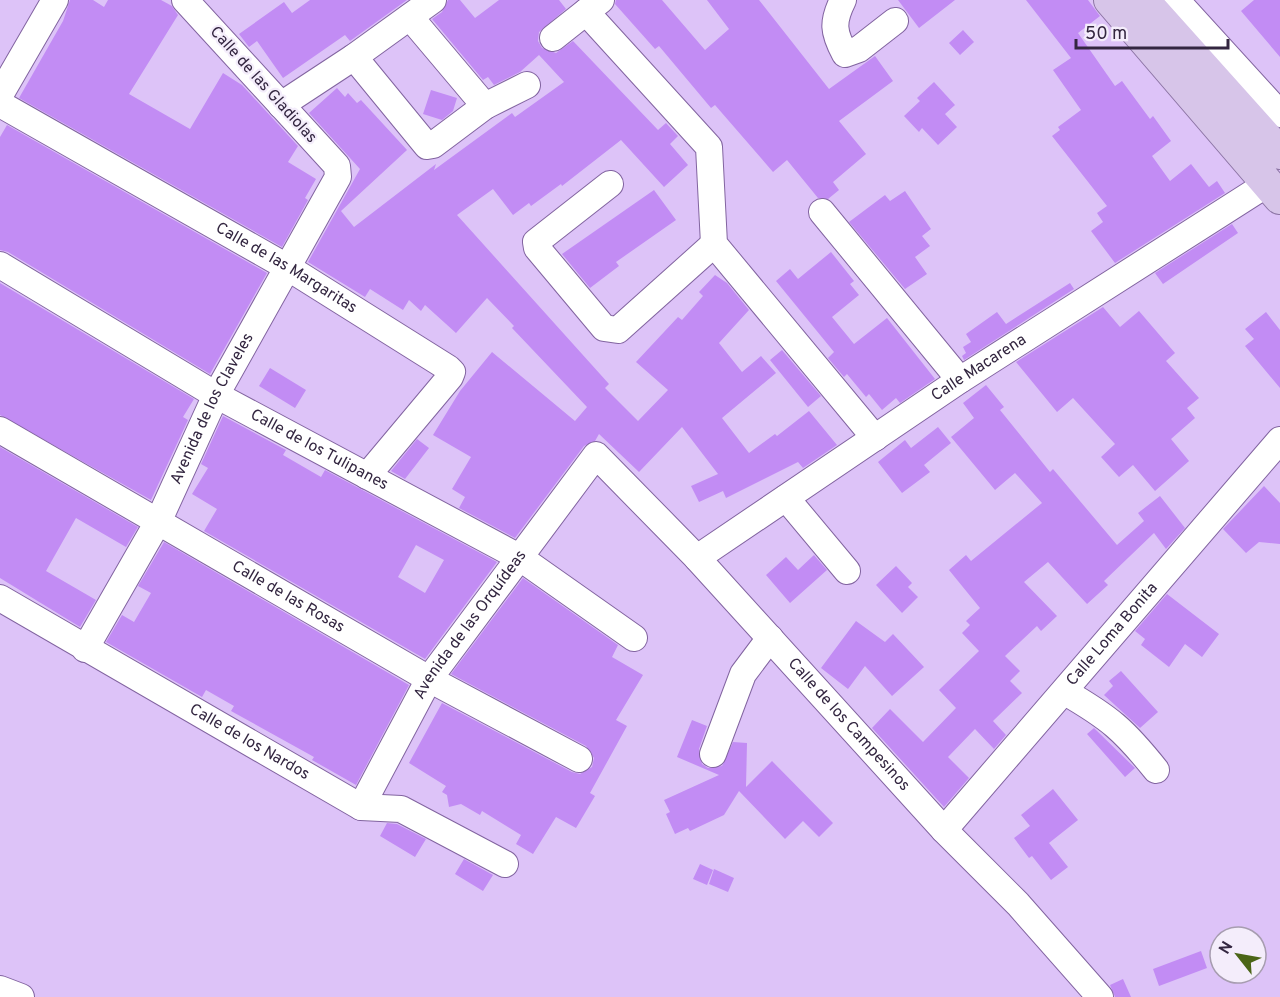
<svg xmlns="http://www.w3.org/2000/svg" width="1280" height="997" viewBox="0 0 1280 997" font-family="Overpass,sans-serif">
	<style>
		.building { fill: #c28cf4; fill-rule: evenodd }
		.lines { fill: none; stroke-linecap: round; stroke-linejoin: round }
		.minor-casing { stroke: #8264a0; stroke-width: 28 }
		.major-casing { stroke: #8c74a4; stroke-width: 34 }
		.minor { stroke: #fff; stroke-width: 26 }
		.major { stroke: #d7c5e9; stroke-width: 32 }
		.labels { text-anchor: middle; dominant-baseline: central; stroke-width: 4.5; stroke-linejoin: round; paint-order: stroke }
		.street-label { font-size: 16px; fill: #332640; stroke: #f4edfb }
	</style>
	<rect width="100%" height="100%" fill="#ddc3f8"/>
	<path class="building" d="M70,0H93L104,7L108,0H161L172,6L178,15L129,94L190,129L223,73L242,85L298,146L288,162L316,179L305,198L308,200L282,247L19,98L63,21Z
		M310,0H407L350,41L345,35L283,78L257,41L249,47L239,34L284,2L292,13Z
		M448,0H460L475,18L499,0H559L566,9L539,32L538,41L542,48L556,53L573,41L658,130L666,123L678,136L670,144L688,165L664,187L621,140L562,186L561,184L531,206L529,203L513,215L493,189L457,215L609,384L605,388L638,421L668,390L636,362L678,317L682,320L703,296L699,292L715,275L727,283L749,310L719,343L742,372L761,356L776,373L722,418L749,453L775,434L777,436L809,411L837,445L803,468L798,462L726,498L723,491L699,502L691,486L718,474L682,427L639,472L599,434L595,441L584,446L515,538L459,508L465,497L452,489L471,457L433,435L460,391L492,352L575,421L587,407L512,328L514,326L487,298L456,333L425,305L421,311L409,300L403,310L370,289L365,297L308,262L360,169L309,113L337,88L345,97L348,93L357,103L361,100L407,150L341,211L354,227L436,164L434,170L512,113L515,117L564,82L539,55L520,72L494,85L488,77L483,80L432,19L442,12Z
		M616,0H662L705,50L729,29L707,0H759L829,89L875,56L893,81L839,121L866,154L833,182L839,190L828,199L818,198L787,160L773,172L715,105L711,108L659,46L655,49L615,4Z
		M898,0H955L919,28Z
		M1026,0H1088L1100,16L1078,33L1115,86L1122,81L1150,119L1153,116L1171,141L1152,156L1170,181L1191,164L1209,187L1217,181L1225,193L1115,263L1091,231L1103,222L1097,213L1107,206L1052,136L1060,130L1058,127L1081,110L1053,70L1071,58Z
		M1254,0H1280V57L1241,11Z
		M963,30L974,42L960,55L949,43Z
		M934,82L955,105L945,114L957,127L938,145L922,128L919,132L904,116L920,101L917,98Z
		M431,90L457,98L453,111L442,120L423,114Z
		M7,125L267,273L210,374L8,252L0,250V137Z
		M654,190L676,220L616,262L619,266L590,288L562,254Z
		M905,191L931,229L922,236L930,246L915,257L927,274L905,289L849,222L885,195L890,201Z
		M1232,224L1238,233L1163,284L1155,273Z
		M831,252L854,281L850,284L859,295L832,317L854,344L887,318L935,379L900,403L896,398L882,410L869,394L866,397L847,374L844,377L828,358L834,352L776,281L790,269L798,279Z
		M0,283L194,399L183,417L188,420L151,500L0,415Z
		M1070,283L1074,289L964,360L962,356L966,353L963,347L971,342L966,334L997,312L1006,324Z
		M1103,307L1120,327L1139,311L1175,353L1166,361L1199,398L1187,408L1195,418L1171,439L1189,461L1155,491L1133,465L1119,477L1101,457L1115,444L1073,398L1057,412L1016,362Z
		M1266,312L1280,330V388L1245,346L1254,339L1245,329Z
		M782,350L821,396L808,407L770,360Z
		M270,368L306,390L295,408L259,386Z
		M986,385L1004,407L1000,410L1050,472L1053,469L1117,545L1144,521L1138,513L1160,496L1185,528L1166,549L1154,533L1104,581L1108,585L1087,604L1048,562L1024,582L1057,616L1041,631L1037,626L1005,656L1020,671L1010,681L1022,693L993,721L1006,735L994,749L975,729L948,757L969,778L944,807L872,728L890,709L923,742L956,708L939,690L979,651L962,633L970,625L966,621L980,608L949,570L966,555L971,561L1042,503L1015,473L995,490L951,437L974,418L963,403Z
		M223,416L286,450L283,455L321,477L325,470L497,562L425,659L204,531L217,509L192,494L208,468L201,464ZM416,545L444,560L425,593L398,577Z
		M938,427L951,443L924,465L930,472L902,493L878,462L905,440L911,448Z
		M417,439L429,448L405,479L391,471Z
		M0,447L138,527L126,547L76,518L46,571L96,600L80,627L0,578Z
		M1264,486L1280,503V544L1259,542L1246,553L1223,529Z
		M164,542L409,685L356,785L312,760L314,757L231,711L234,706L206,690L202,697L106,642L122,615L134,622L151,593L138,586Z
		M814,555L827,570L790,603L766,575L786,557L798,570Z
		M896,566L912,583L908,587L918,597L902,613L876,585Z
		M523,578L618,645L612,657L643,675L616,720L627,726L590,793L595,796L576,828L556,817L533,854L516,844L521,835L482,811L480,815L461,804L449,807L447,795L442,792L446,786L409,763L442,703L572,772L580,774L592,767L594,758L586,746L451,674Z
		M1167,594L1219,634L1202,657L1185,644L1169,667L1141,645L1145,639L1135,631Z
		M856,621L885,642L893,634L924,667L892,696L865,666L848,689L821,668Z
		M1121,671L1158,712L1140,728L1104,695L1113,686L1109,681Z
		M692,720L707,726L699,749L702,764L708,768L722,766L733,742L747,743L746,787L772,761L833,823L819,837L803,821L785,839L739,791L724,815L690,831L688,828L675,834L666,814L670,812L664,800L719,775L677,757Z
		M1094,728L1135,768L1125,777L1087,734Z
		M1053,789L1078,820L1049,843L1068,867L1051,880L1032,856L1029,858L1014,838L1030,826L1021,815Z
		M387,823L397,824L426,839L415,857L380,836Z
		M464,859L493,875L483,891L455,874Z
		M700,864L713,870L707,885L693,879Z
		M714,869L734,878L728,892L709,884Z
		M1201,951L1207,968L1159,986L1153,969Z
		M1123,979L1131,997H1115L1110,985Z"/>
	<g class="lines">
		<defs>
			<g id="minor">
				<path d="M843,0C832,22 833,32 845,54L859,49L895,21"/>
				<path d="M1176,0L1280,114"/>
				<path d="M586,12L709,147L714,244L875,438"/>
				<path d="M410,17L485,106"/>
				<path d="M553,38L601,0"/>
				<path d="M354,57L427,146L433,145L485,106L527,85"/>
				<path d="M0,95L55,0"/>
				<path id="s1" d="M0,104L287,267L448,368L452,372L450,377L367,476"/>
				<path d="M281,105L354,57L433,0"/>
				<path d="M610,184L536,242L537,248L604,328L618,330L714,244"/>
				<path d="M822,212L960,380"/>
				<path id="s2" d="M0,265L216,395L519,557L634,638"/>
				<path id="s3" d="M0,430L429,679L579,759"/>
				<path d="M786,498L847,571"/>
				<path id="s4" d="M697,558L960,380L1267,184"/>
				<path id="s5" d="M0,598L361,807L401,809L505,864"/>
				<path id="s6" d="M85,649L159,520L216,395L338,177L337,166L185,0"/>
				<path d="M1065,692C1110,718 1124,730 1156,770"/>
				<path d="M713,754L743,674L770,638"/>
				<path id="s7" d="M361,807L429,679L596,455L697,558L944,830L1018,904L1100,997"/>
				<path id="s8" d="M944,830L1280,440"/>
				<path d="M0,989L21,997"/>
			</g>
			<path id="major" d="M1110,0L1280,198
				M1143,0L1280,153"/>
		</defs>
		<use href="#minor" class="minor-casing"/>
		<use href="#major" class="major-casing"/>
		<use href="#minor" class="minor"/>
		<use href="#major" class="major"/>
	</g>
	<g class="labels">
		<g class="street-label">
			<text transform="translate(263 85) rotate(48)">Calle de las Gladiolas</text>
			<text stroke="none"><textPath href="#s1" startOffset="330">Calle de las Margaritas</textPath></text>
			<text stroke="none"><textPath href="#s4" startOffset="340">Calle Macarena</textPath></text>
			<text stroke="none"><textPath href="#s6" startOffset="272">Avenida de los Claveles</textPath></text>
			<text stroke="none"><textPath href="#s2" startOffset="369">Calle de los Tulipanes</textPath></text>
			<text stroke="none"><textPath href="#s3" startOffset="333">Calle de las Rosas</textPath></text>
			<text stroke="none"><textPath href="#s7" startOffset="213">Avenida de las Orquídeas</textPath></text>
			<text stroke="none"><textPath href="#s8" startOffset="258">Calle Loma Bonita</textPath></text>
			<text stroke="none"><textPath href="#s7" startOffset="794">Calle de los Campesinos</textPath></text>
			<text stroke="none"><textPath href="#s5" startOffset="288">Calle de los Nardos</textPath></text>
		</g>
	</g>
	<g transform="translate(1238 955) rotate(301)"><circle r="28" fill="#f4edfb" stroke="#a79db0" stroke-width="1.5"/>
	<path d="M0-4.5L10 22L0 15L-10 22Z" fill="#4b6517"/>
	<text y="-9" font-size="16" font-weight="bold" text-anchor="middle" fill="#332640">N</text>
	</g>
	<path d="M1076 39v9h152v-9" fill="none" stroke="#332640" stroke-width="3"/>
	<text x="1085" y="39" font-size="18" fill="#332640" stroke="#f4edfb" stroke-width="4.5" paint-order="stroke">50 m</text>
</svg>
